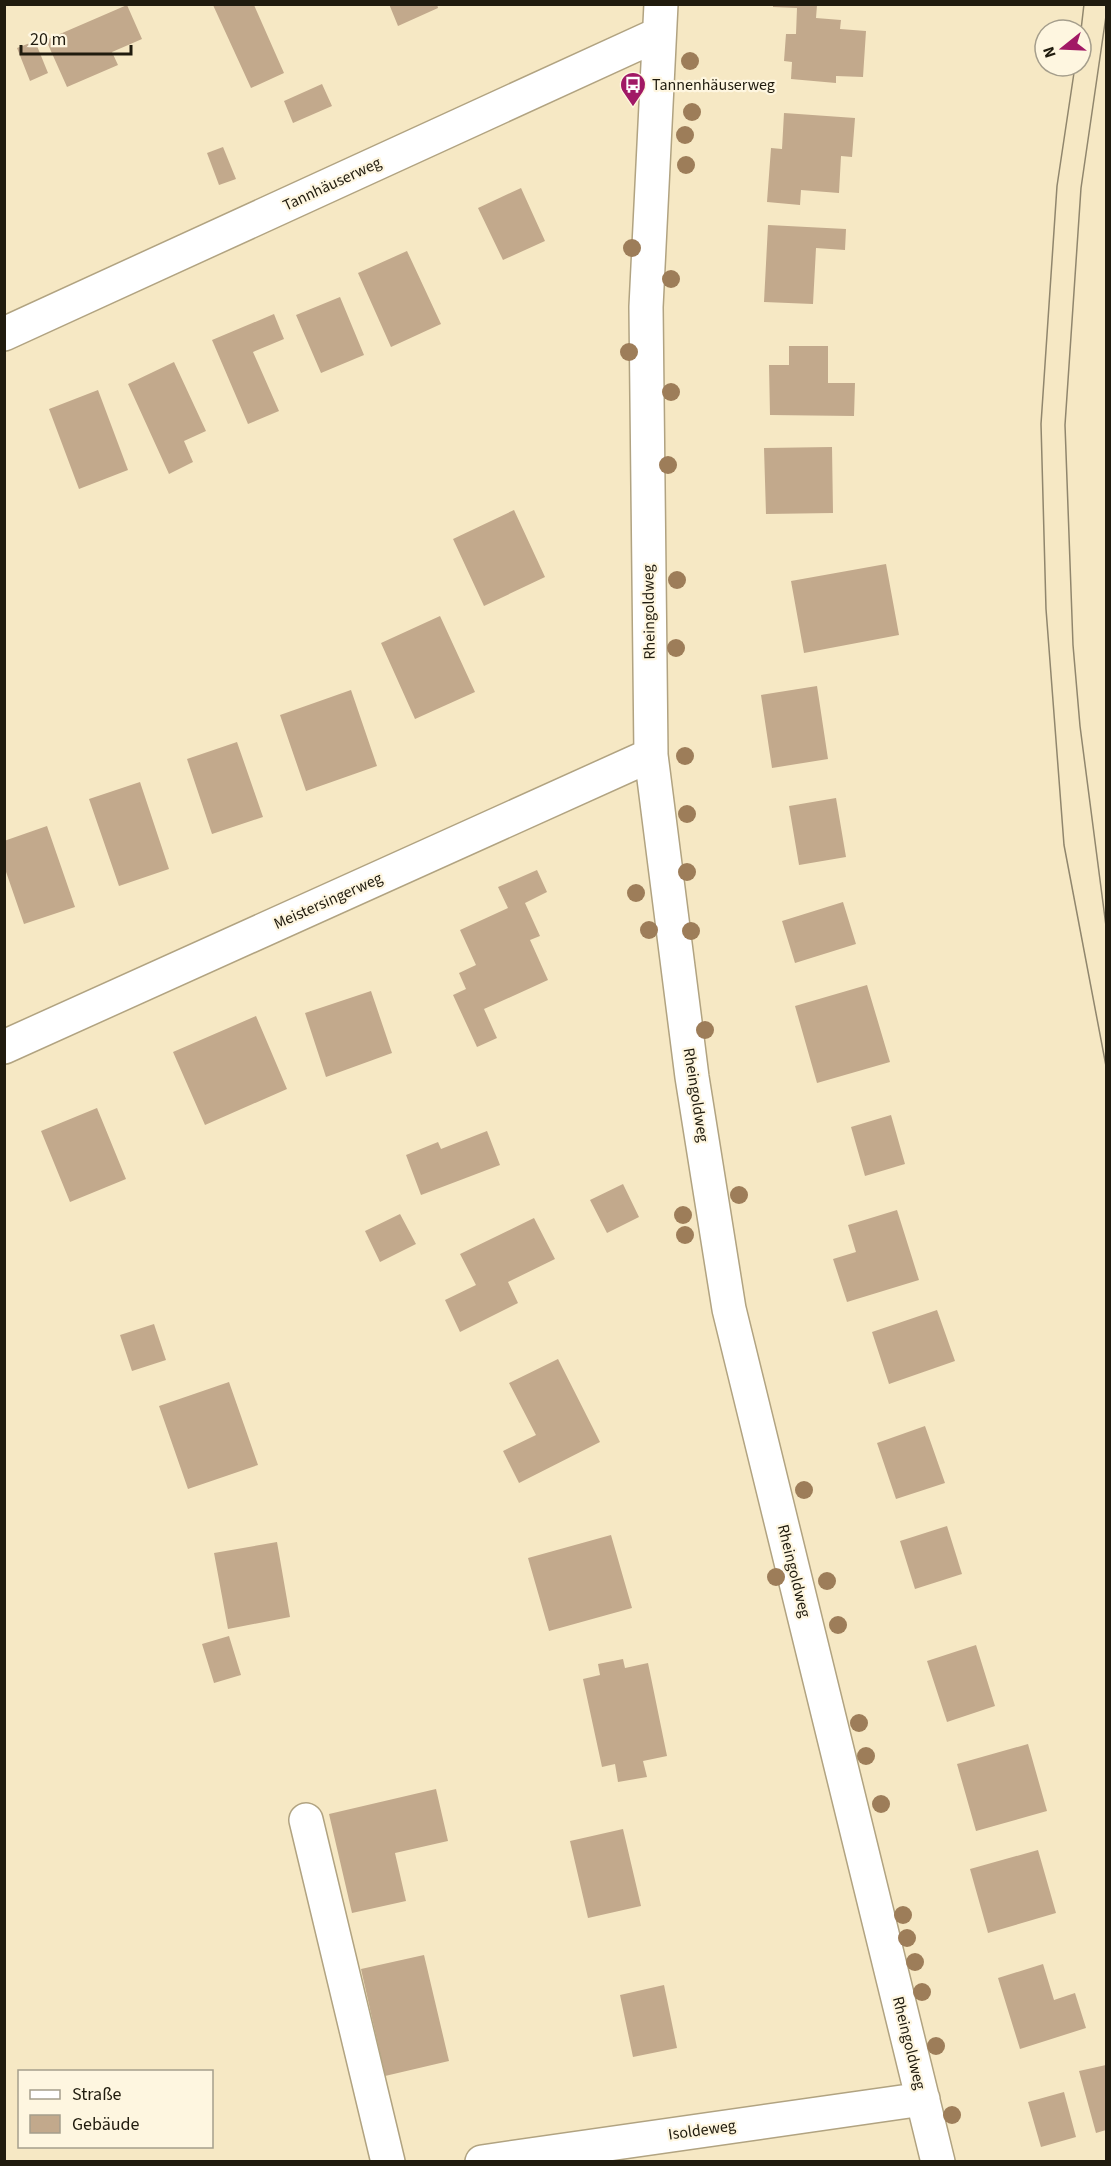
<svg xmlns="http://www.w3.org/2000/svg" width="1111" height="2166" viewBox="0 0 1111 2166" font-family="'Source Sans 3',sans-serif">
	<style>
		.building { fill: #c2a98c }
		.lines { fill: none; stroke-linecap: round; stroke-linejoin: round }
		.minor-casing { stroke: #b1a381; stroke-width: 36 }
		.minor { stroke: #fff; stroke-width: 33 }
		.tram { stroke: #90866d; stroke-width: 1.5 }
		.tree { fill: #9d7d59 }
		.labels { text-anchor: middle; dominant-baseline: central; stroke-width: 4.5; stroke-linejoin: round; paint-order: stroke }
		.poi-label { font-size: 16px; fill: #201b0e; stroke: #fef6e0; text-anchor: start }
		.street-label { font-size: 16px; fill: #201b0e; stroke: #fef6e0 }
	</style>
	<rect width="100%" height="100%" fill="#f6e8c4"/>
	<path class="building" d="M389,4H437L438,8L398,26Z
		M127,5L142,39L112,52L118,65L67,87L46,40Z
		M213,5H254L284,73L251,88Z
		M773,5H817L816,18L841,20L840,29L866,31L863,77L836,76V83L791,79L792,62L784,61L786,34H796L797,8L773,7Z
		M35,41L48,73L30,81L17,48Z
		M322,84L332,106L293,123L284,101Z
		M784,113L855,118L852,157L841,156L839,193L801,190L800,205L767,202L771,148L782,149Z
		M223,147L236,179L219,185L207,153Z
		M521,188L545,241L503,260L478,208Z
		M768,225L846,229L845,250L816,248L813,304L764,302Z
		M407,251L441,324L391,347L358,273Z
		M340,297L364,355L321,373L296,315Z
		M274,314L284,339L253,352L279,411L248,424L212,340Z
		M789,346H828V383H855L854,416L770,415L769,365H789Z
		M174,362L206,431L184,441L193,462L169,474L128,384Z
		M98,390L128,470L79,489L49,409Z
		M832,447L833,513L766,514L764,448Z
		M514,510L545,577L484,606L453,539Z
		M886,564L899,635L804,653L791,581Z
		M440,616L475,692L415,719L381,643Z
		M817,686L828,759L772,768L761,695Z
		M351,690L377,766L306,791L280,715Z
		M237,742L263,817L212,834L187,759Z
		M140,782L169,869L119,886L89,799Z
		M836,798L846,857L799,865L789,806Z
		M47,826L75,907L24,924L4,866V841Z
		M537,870L547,892L525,903L540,936L530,940L548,980L484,1009L497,1038L477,1047L453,995L466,989L459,973L476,965L460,930L508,908L498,887Z
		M843,902L856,944L795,963L782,921Z
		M867,985L890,1062L817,1083L795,1006Z
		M371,991L392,1053L326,1077L305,1013Z
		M256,1016L287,1089L205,1125L173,1052Z
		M97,1108L126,1179L70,1202L41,1131Z
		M891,1115L905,1164L865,1176L851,1127Z
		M487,1131L500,1165L421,1195L406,1155L438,1142L441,1149Z
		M623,1184L639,1217L607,1233L590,1200Z
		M897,1210L919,1280L847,1302L833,1259L856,1252L848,1225Z
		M400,1214L416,1244L380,1262L365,1231Z
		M534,1218L555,1259L508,1282L518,1303L460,1332L445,1300L476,1285L460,1254Z
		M937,1310L955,1361L889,1384L872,1332Z
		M154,1324L166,1360L132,1371L120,1335Z
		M558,1359L600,1442L519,1483L503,1451L536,1435L509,1383Z
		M229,1382L258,1465L188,1489L159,1406Z
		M925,1426L945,1483L896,1499L877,1443Z
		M947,1526L962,1574L915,1589L900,1541Z
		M611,1535L632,1608L549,1631L528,1558Z
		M277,1542L290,1617L228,1629L214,1553Z
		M229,1636L241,1675L214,1683L202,1644Z
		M976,1645L995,1706L947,1722L927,1661Z
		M623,1659L625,1668L648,1663L667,1756L643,1761L647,1777L618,1782L615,1764L602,1767L583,1679L600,1675L598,1664Z
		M1028,1744L1047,1811L976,1831L957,1764Z
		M436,1789L448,1841L395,1853L406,1901L352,1913L329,1814Z
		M623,1829L641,1906L588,1918L570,1841Z
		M1038,1850L1056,1913L988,1933L970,1869Z
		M424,1955L449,2061L385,2076L361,1969Z
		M1043,1964L1054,2000L1075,1993L1086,2028L1020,2049L998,1978Z
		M664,1985L677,2048L633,2057L620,1995Z
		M1106,2065V2130L1096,2133L1079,2071Z
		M1064,2092L1076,2137L1041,2147L1028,2102Z"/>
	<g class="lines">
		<defs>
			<path id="minor" d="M661,4L646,307L651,755L692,1077L729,1309L938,2162
				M4,334L659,34
				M4,1047L651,755
				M306,1820L388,2162
				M482,2162L923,2099"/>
		</defs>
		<use href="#minor" class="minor-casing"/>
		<use href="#minor" class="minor"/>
		<path class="tram" d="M1106,16L1081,188L1065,425L1073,645L1080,726L1106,926
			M1081,30L1084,4
			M1075,66L1057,186L1041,424L1046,609L1064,845L1106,1066"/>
	</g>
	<g class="tree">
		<circle cx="690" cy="61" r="9"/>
		<circle cx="692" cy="112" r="9"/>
		<circle cx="685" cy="135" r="9"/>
		<circle cx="686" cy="165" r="9"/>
		<circle cx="632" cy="248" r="9"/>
		<circle cx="671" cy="279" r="9"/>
		<circle cx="629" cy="352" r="9"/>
		<circle cx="671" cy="392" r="9"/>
		<circle cx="668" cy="465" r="9"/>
		<circle cx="677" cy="580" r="9"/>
		<circle cx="676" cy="648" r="9"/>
		<circle cx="685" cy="756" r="9"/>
		<circle cx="687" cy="814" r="9"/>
		<circle cx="687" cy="872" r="9"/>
		<circle cx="636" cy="893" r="9"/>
		<circle cx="649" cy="930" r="9"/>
		<circle cx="691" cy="931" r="9"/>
		<circle cx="705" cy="1030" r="9"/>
		<circle cx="739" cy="1195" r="9"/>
		<circle cx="683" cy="1215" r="9"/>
		<circle cx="685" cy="1235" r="9"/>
		<circle cx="804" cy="1490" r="9"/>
		<circle cx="776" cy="1577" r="9"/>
		<circle cx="827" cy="1581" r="9"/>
		<circle cx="838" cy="1625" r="9"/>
		<circle cx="859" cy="1723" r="9"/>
		<circle cx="866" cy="1756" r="9"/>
		<circle cx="881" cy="1804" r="9"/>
		<circle cx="903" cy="1915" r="9"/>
		<circle cx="907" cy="1938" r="9"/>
		<circle cx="915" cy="1962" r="9"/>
		<circle cx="922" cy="1992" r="9"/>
		<circle cx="936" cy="2046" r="9"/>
		<circle cx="952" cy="2115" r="9"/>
	</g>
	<defs>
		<symbol id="bus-pin" viewBox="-11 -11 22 30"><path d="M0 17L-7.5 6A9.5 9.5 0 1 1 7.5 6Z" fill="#a11965" stroke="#fef6e0"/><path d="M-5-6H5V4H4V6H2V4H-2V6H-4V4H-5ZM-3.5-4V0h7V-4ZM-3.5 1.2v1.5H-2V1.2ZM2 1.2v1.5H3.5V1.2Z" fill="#fff"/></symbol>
	</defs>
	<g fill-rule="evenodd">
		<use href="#bus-pin" x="618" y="70" width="30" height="40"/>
	</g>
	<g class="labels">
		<g class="poi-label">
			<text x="652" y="85">Tannenhäuserweg</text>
		</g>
		<g class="street-label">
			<text transform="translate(332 184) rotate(-25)">Tannhäuserweg</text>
			<text transform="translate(649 612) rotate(-91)">Rheingoldweg</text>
			<text transform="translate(328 901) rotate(-24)">Meistersingerweg</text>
			<text transform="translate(696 1095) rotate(81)">Rheingoldweg</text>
			<text transform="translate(794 1571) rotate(76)">Rheingoldweg</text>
			<text transform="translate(909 2043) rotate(76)">Rheingoldweg</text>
			<text transform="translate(702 2130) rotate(-8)">Isoldeweg</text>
		</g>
	</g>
	<rect width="1111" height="2166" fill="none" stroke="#201b0e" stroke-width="12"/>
	<rect x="18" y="2070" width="195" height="78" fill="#fef6e0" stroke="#a59e8c" stroke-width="1.5"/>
	<rect x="30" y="2090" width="30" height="9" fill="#ffffff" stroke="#a59e8c" stroke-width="1.5"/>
	<text x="72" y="2100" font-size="18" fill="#201b0e">Straße</text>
	<rect x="30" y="2115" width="30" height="18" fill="#c2a98c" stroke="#a59e8c" stroke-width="1.5"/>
	<text x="72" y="2130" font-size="18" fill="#201b0e">Gebäude</text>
	<g transform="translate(1063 48) rotate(252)"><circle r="28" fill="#fef6e0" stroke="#a59e8c" stroke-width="1.5"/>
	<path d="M0-4.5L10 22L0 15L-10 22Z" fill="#a11965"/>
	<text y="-9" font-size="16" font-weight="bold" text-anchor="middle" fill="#201b0e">N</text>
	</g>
	<path d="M21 45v9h110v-9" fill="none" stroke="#201b0e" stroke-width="3"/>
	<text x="30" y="45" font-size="18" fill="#201b0e" stroke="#fef6e0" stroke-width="4.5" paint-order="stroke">20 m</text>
</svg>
